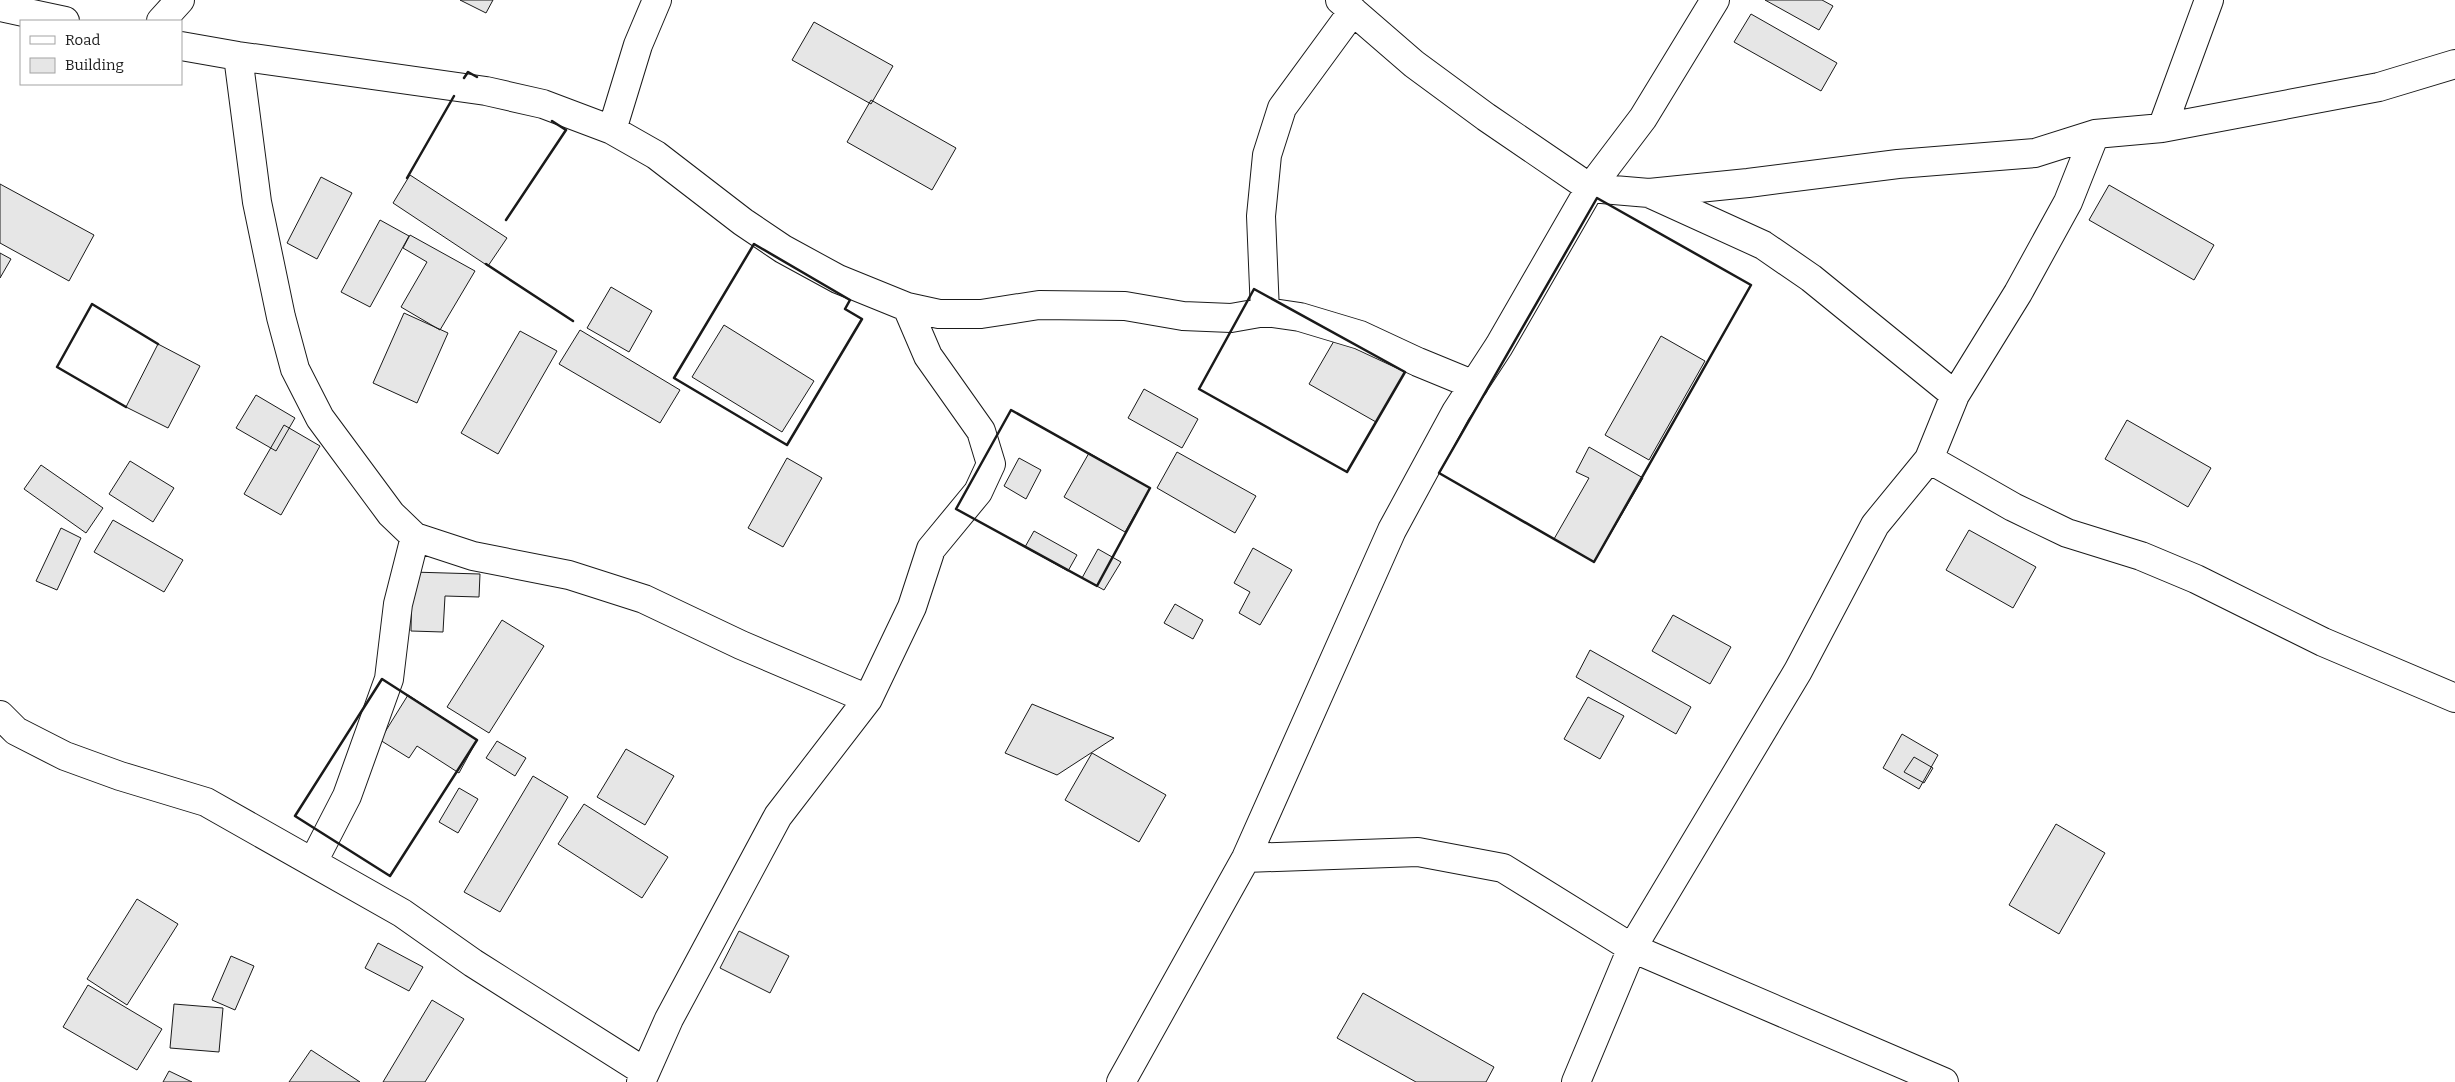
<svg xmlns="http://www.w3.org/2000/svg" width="2455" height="1082" viewBox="0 0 2455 1082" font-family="Bitter,serif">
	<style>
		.building { fill: #e6e6e6; stroke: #1a1a1a }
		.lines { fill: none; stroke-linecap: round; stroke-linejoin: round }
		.minor-casing { stroke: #1a1a1a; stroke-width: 30 }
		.minor { stroke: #fff; stroke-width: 28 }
		.wall { stroke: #1a1a1a; stroke-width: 2.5 }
	</style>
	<rect width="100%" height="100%" fill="#fff"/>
	<path class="building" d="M460,0H493L486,13Z
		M1765,0H1822L1833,6L1819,30Z
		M1751,14L1837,63L1821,91L1734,42Z
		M814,22L893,66L871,104L792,60Z
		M871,100L956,148L932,190L847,142Z
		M410,175L507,238L488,266L393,203Z
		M321,177L352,193L317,259L287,243Z
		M0,184L94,235L69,281L0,243Z
		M2109,185L2214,245L2194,280L2089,220Z
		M380,220L409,236L370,307L341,292Z
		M410,235L475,271L440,330L401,307L427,262L403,248Z
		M0,253L11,259L0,278Z
		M611,287L652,311L629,352L587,328Z
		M404,313L448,333L417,403L373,383Z
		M724,325L814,381L782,432L692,377Z
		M580,330L680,390L660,423L559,364Z
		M520,331L557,351L498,454L461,433Z
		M1338,334L1405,372L1376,422L1309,384Z
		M1661,336L1705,361L1649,460L1605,435Z
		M158,344L200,366L168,428L126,407Z
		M1144,389L1198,419L1182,448L1128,418Z
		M256,395L295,418L276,451L236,428Z
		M2127,420L2211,468L2188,507L2105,459Z
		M284,425L320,446L281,515L244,494Z
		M1589,447L1643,478L1594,562L1554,539L1589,478L1576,472Z
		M1177,452L1256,496L1235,533L1157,488Z
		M1089,453L1150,488L1125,532L1064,497Z
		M787,458L822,478L783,547L748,528Z
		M1019,458L1041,470L1026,499L1004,486Z
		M130,461L174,488L153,522L109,494Z
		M41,465L103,508L86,533L24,489Z
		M113,520L183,560L164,592L94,552Z
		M61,528L81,538L57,590L36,581Z
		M1969,530L2036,567L2013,608L1946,570Z
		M1034,531L1077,555L1068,571L1025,547Z
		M1253,548L1292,570L1260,625L1239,613L1250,592L1234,583Z
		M1098,549L1121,562L1104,590L1082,578Z
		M412,572L480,574L479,597L445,596L443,632L411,631Z
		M1175,604L1203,620L1193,639L1164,623Z
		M1673,615L1731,647L1710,684L1652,651Z
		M502,620L544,646L489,733L447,707Z
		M1590,650L1691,707L1676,734L1576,677Z
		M408,695L477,740L459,773L417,746L409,758L380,740Z
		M1588,697L1624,716L1600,759L1564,739Z
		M1032,704L1114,738L1057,775L1005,753Z
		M1902,734L1938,755L1919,789L1883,768Z
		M497,741L526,758L515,776L486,758Z
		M626,749L674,776L645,825L597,797Z
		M1092,753L1166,795L1139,842L1065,800Z
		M1914,757L1933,768L1924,783L1904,772Z
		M533,776L568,797L500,912L464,892Z
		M459,788L478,799L458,833L439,822Z
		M584,804L668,857L642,898L558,844Z
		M2056,824L2105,853L2059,934L2009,905Z
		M137,899L178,924L127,1005L87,979Z
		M739,931L789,956L770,993L720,968Z
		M378,943L423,967L409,991L365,968Z
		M231,956L254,966L235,1010L212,1000Z
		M88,985L162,1029L137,1070L63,1027Z
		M1363,993L1494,1067L1486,1082H1416L1337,1038Z
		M432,1000L464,1019L425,1082H383Z
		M174,1004L223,1008L219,1052L170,1048Z
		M311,1050L360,1082H289Z
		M169,1071L192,1082H163Z"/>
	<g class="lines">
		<defs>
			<path id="minor" d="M1340,0L1414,64L1486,117L1590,188L1649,193L1748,183L1898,164L2035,153L2095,134L2162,128L2379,87L2455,64
				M0,7L65,21
				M161,21L180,0
				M181,46L238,56L486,91L543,104L612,130L656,155L743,222L783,249L838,279L907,307L939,314H981L1039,305L1125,306L1183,316L1231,318L1265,312L1300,317L1360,335L1418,362L1474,385
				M238,56L257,202L281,317L295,369L320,418L391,514L415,537L473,556L569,575L644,599L741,645L868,699
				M2162,128L2209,0
				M612,130L638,45L657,0
				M1651,194L1763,245L1811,278L1955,395
				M1265,312L1261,216L1267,155L1282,108L1353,11
				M1929,459L2013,507L2067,533L2141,556L2196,579L2323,642L2455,698
				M0,715L16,731L65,756L120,776L206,802L402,913L473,963L645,1072
				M1246,858L1418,852L1503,868L1632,948L1944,1082
				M313,862L347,796L389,679L398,604L415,537
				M641,1082L669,1019L778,816L868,699L912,607L931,549L978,492L991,464L981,431L928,356L907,307
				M1121,1082L1246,858L1392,530L1456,412L1499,346L1590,188L1643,118L1715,0
				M1576,1082L1632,948L1798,671L1875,525L1929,459L1955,395L2018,293L2068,202L2095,134"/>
		</defs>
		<use href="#minor" class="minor-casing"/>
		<use href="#minor" class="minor"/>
		<path class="wall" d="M464,78L468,72L477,77
			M407,178L454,96
			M1597,198L1751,285L1594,562L1439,473Z
			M506,220L566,130L552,121
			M754,244L850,300L845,309L862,319L787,445L674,378Z
			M486,264L573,321
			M1254,289L1405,372L1347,472L1199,389Z
			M126,407L57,367L92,304L158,344
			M1011,410L1150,488L1097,586L956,509Z
			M382,679L477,740L390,876L295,816Z"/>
	</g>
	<rect x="20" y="20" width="162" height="65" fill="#ffffff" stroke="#a3a3a3"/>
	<rect x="30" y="36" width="25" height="8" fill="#ffffff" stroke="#a3a3a3"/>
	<text x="65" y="45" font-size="15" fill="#1a1a1a">Road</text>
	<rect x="30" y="58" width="25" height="15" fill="#e6e6e6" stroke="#a3a3a3"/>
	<text x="65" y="70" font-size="15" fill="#1a1a1a">Building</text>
</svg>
